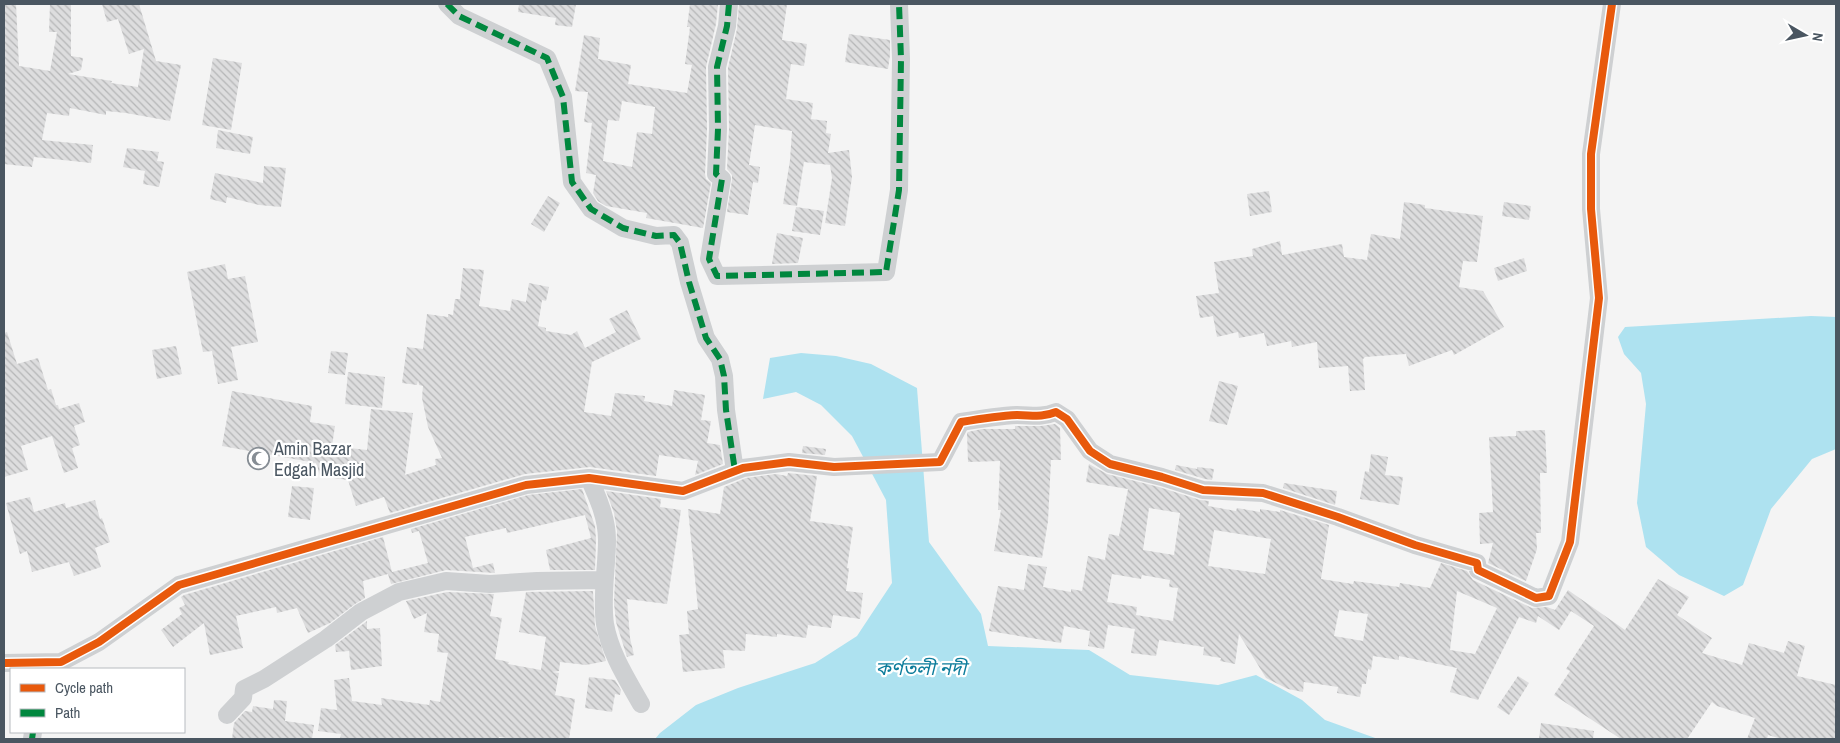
<svg xmlns="http://www.w3.org/2000/svg" width="1840" height="743" viewBox="0 0 1840 743" font-family="'Archivo Narrow','Noto Sans Bengali',sans-serif">
	<style>
		.water { fill: #aee2f0 }
		.building { fill: url(#building-back-hatch); fill-rule: evenodd }
		.lines { fill: none; stroke-linecap: round; stroke-linejoin: round }
		.minor { stroke: #ced0d2; stroke-width: 18 }
		.quiet { stroke: #00873e; stroke-width: 6; stroke-dasharray: 12 6; stroke-linecap: butt }
		.cycleway-casing { stroke: #fff; stroke-width: 11 }
		.cycleway { stroke: #e8590c; stroke-width: 8 }
		.labels { text-anchor: middle; dominant-baseline: central; stroke-width: 4.5; stroke-linejoin: round; paint-order: stroke }
		.poi-label { font-size: 18px; fill: #4a5661; stroke: #fff; text-anchor: start }
		.water-label { font-size: 19px; font-style: italic; fill: #0c7c9b; stroke: #fff }
	</style>
	<defs>
		<pattern id="building-back-hatch" width="6" height="6" patternUnits="userSpaceOnUse" patternTransform="scale(1.25)"><rect width="6" height="6" fill="#ddddde"/><path d="M-1 5l2 2M0 0l6 6M5-1l2 2" fill="none" stroke="#b5b6b7"/></pattern>
	</defs>
	<rect width="100%" height="100%" fill="#f4f4f4"/>
	<path class="water" d="M1811,316L1836,317V449L1812,459L1771,509L1743,585L1724,596L1679,575L1646,547L1637,503L1646,404L1641,373L1624,354L1618,337L1625,327Z
		M801,353L836,356L871,364L917,388L929,542L981,614L988,646L1089,650L1130,675L1218,685L1256,675L1302,700L1325,720L1378,739H655L660,733L696,705L738,688L815,663L857,636L892,583L886,500L852,436L821,405L796,392L763,399L770,358Z"/>
	<path class="building" d="M4,4H16L19,66L50,71L57,32H49L50,4H71V56L83,58L81,70L68,74L112,81L111,83L138,87L144,49L129,54L118,19L107,22L102,4H139L156,61L181,65L170,121L126,113L106,111V115L70,108L69,116L47,113L42,140L93,145L91,163L34,157L32,167L4,164Z
		M519,4H576L572,27L555,25L556,18L518,12Z
		M690,4H718L716,24L706,67L707,129L705,174L706,179L711,183L703,228L646,218L647,213L606,206L598,201L593,193L596,175L586,173L592,123L584,122L588,92L575,91L584,35L600,38L598,59L631,65L628,84L687,93L692,65L685,64L690,27H687ZM622,101L655,107L652,134L637,132L632,167L603,161L608,120L619,121Z
		M739,4H787L782,40L807,44L804,66L791,64L786,99L813,103L811,119L827,121L826,133L831,134L828,153L849,150L852,177L845,226L825,223L832,178L830,165L804,162L797,206L783,204L790,160L792,131L755,125L749,165L760,167L758,183L753,182L748,215L727,212L732,180V175L727,169L729,129L728,68L737,29Z
		M849,34L890,40V55L888,69L845,62Z
		M213,58L242,63L231,130L202,125Z
		M218,130L253,137L250,154L216,148Z
		M127,148L159,152L157,161L164,162L159,187L143,184L145,171L123,167Z
		M264,166L286,168L281,207L259,205L227,197L226,203L210,199L215,173L263,183Z
		M1269,191L1272,212L1250,216L1247,194Z
		M548,196L560,203L544,232L531,224Z
		M1404,202L1425,205V208L1483,216L1477,262L1463,261L1459,287L1483,291L1504,327L1454,355L1452,350L1409,366L1406,354L1365,357L1363,359L1365,390L1350,391L1348,366L1319,368L1317,342L1292,347L1291,341L1267,346L1264,333L1239,338L1238,332L1217,337L1213,316L1200,318L1196,296L1219,293L1214,262L1253,256L1252,249L1280,241L1282,255L1342,244L1344,257L1367,260L1371,234L1400,239Z
		M1504,202L1531,206L1529,220L1502,216Z
		M796,207L824,211L820,235L792,231Z
		M777,233L803,238L798,263L772,264Z
		M1524,258L1527,271L1498,281L1494,268Z
		M225,264L228,279L245,276L258,342L231,347L238,380L218,384L212,351L203,352L187,272Z
		M463,268L484,270L479,306L510,311L512,299L526,302L529,283L549,287L546,301L542,300L538,326L546,328V331L571,335L577,331L585,348L616,332L609,319L627,310L641,339L592,362L584,412L611,416L615,393L645,396L644,401L672,406L674,390L705,395L701,420L711,421L707,443L720,445L723,464L695,475L698,461L659,455L656,476L590,467L525,474L390,513L384,497L356,506L348,480L320,476L316,463L222,446L232,391L312,406L310,422L335,426L332,446L367,450L371,409L413,413L405,475L436,465L435,459L442,458L428,427L422,398L423,386L419,385L418,380L417,385L402,383L407,347L423,349L427,314L448,317V314L453,315L455,299H460Z
		M7,332L17,364L38,358L48,390L51,389L56,405H58L59,409L79,403L85,422L74,426L80,445L72,448L78,468L64,473L52,436L21,446L28,470L4,477V333Z
		M176,346L182,374L157,379L152,350Z
		M331,351L348,353L345,375L328,373Z
		M348,372L385,377L382,408L345,404Z
		M1219,381L1238,386L1227,425L1209,421Z
		M1055,424L1060,428L1061,460H1051L1048,521L1042,558L994,551L1001,510H998L1000,461L968,462L967,433L968,432L982,429H1015V426H1041Z
		M1545,430L1547,473H1540L1541,533H1536L1537,549L1526,581L1488,563L1493,543L1480,544L1479,513L1493,512L1489,437L1516,436V431Z
		M803,446L826,449L825,455L802,453Z
		M1371,454L1388,457L1385,475L1403,477L1399,505L1360,499L1365,471L1369,472Z
		M1089,464L1107,474L1159,487L1200,500L1209,501L1208,506L1236,511L1237,508L1260,512V509L1280,512V510L1329,525L1321,579L1353,584L1354,581L1399,587L1400,583L1430,588L1441,563L1467,571L1473,580L1532,608L1547,607L1555,610L1568,590L1625,630L1658,579L1689,597L1677,615L1712,638L1702,653L1742,665L1749,643L1784,653L1788,641L1805,646L1797,676L1836,685V739H1782L1768,735L1767,739H1747L1755,718L1717,706L1712,702L1687,739H1621L1554,695L1570,671L1566,669L1594,626L1571,611L1559,630L1538,616L1536,623L1519,617L1478,700L1450,692L1457,668L1399,656V660L1373,656L1371,670L1368,669L1366,684H1362L1360,697L1337,693L1338,687L1304,682L1303,692L1288,689L1266,678L1239,634L1235,664L1220,661L1221,658L1203,655L1204,647L1159,640L1156,656L1131,653L1135,629L1108,625L1104,649L1088,646L1090,631L1064,626L1061,643L989,631L998,586L1024,590L1028,564L1047,567L1043,587L1071,592V589L1082,591L1088,556L1105,560L1109,534L1119,536L1128,489L1086,482ZM1149,508L1180,513L1174,555L1143,550ZM1214,530L1271,539L1265,574L1208,566ZM1112,574L1141,579L1142,575L1170,580L1169,587L1178,588L1173,621L1136,615L1137,607L1107,602ZM1457,591L1497,608L1475,654L1450,650ZM1339,610L1368,614L1363,641L1334,636Z
		M1176,465L1197,469V467L1214,469L1212,480L1205,479L1175,470Z
		M788,473L817,476L810,521L853,527L847,568H849L846,591L863,593L860,619L833,615L831,628L808,625L806,638L777,634V637L746,634L745,651L723,650L725,668L683,672L679,635L689,634L687,611L698,609L688,509L720,514L724,487L746,478L776,474L787,476Z
		M1284,483L1337,491L1335,505L1283,488Z
		M292,486L314,488L310,520L288,517Z
		M582,489L595,526L596,540L595,570H550L546,550L591,538L585,515L507,533L506,528L465,537L473,568L493,563L495,573L446,570L391,584L388,574L363,581L365,598L355,604L330,623L308,633L297,608L277,613L276,607L236,616L243,648L210,655L204,623L173,647L161,630L182,614L179,608L185,605L181,597L184,595L383,537L392,572L428,563L419,531L412,533L411,529L528,495Z
		M606,491L661,499L660,507L681,510L667,604L627,599L630,638L634,655L627,657L616,622L614,603L617,531L614,513Z
		M30,497L34,512L65,503L66,508L95,500L100,519L102,518L110,542L95,548L101,567L74,576L69,562L32,572L27,551L20,554L6,503Z
		M593,591L595,626L606,661L586,665L560,662L559,671L552,672L559,673L555,695L575,699L569,739H518L499,737V739H340L341,734L318,731L321,708L337,710L334,680L349,678L352,701L382,705L381,698L429,705L430,700L440,702L448,653L437,652L439,634L424,632L427,613L414,619L406,601L447,592L494,594L490,616L502,618L495,659L509,662L508,664L541,670L546,637L519,632L526,592Z
		M367,621V629L380,628L382,666L351,670L349,651L336,652L335,645Z
		M1518,676L1529,683L1509,715L1497,707Z
		M589,677L615,680L621,690L620,695L615,694L612,712L585,708Z
		M274,700L287,701L285,721L314,725L312,739H232L234,723L245,711L252,712L253,706L273,709Z
		M1541,723L1594,731L1593,739H1539Z"/>
	<g class="lines">
		<path class="minor" d="M447,4L459,16L547,58L563,97L572,182L591,209L623,228L656,236L674,235L680,243L689,282L706,338L720,359L724,376L726,410L735,471
			M729,4L727,26L717,67L718,129L716,174L722,179L709,259L717,276L886,272L899,190L901,59L899,4
			M589,478C598,498 607,518 607,540C607,568 601,596 605,624C610,653 627,679 641,704
			M4,663L61,662L99,642L179,585L526,485L589,478L683,491L743,468L789,462L834,467L940,462L961,422C979,419 998,416 1017,415C1032,415 1041,418 1056,412L1067,419L1090,451L1110,464L1162,477L1203,490L1263,493L1338,517L1415,545L1477,563L1478,570L1536,598L1549,596L1570,542L1599,298L1591,209V154L1612,4
			M227,715L243,698L244,689L264,679L326,639L361,612L399,592L446,581L490,584L537,581L604,580
			M32,739L33,732"/>
		<path class="quiet" d="M447,4L459,16L547,58L563,97L572,182L591,209L623,228L656,236L674,235L680,243L689,282L706,338L720,359L724,376L726,410L735,471
			M729,4L727,26L717,67L718,129L716,174L722,179L709,259L717,276L886,272L899,190L901,59L899,4
			M32,739L33,732"/>
		<defs>
			<path id="cycleway" d="M4,663L61,662L99,642L179,585L526,485L589,478L683,491L743,468L789,462L834,467L940,462L961,422C979,419 998,416 1017,415C1032,415 1041,418 1056,412L1067,419L1090,451L1110,464L1162,477L1203,490L1263,493L1338,517L1415,545L1477,563L1478,570L1536,598L1549,596L1570,542L1599,298L1591,209V154L1612,4"/>
		</defs>
		<use href="#cycleway" class="cycleway-casing"/>
		<use href="#cycleway" class="cycleway"/>
	</g>
	<defs>
		<symbol id="mosque-ring" viewBox="-11 -11 22 22"><circle r="9.5" fill="#fff" stroke="#868d94" stroke-width="1.5"/><path d="M3.5-4.9A6 6 0 1 0 3.5 4.9A5 5 0 1 1 3.5-4.9Z" fill="#868d94"/></symbol>
	</defs>
	<g fill-rule="evenodd">
		<use href="#mosque-ring" x="246" y="446" width="25" height="25"/>
	</g>
	<g class="labels">
		<g class="poi-label">
			<text x="274" y="448">Amin Bazar<tspan x="274" dy="21">Edgah Masjid</tspan></text>
		</g>
		<g class="water-label">
			<text x="921" y="668">কর্ণতলী নদী</text>
		</g>
	</g>
	<rect width="1840" height="743" fill="none" stroke="#4a5661" stroke-width="10"/>
	<rect x="10" y="668" width="175" height="65" fill="#ffffff" stroke="#b7bbc0"/>
	<rect x="20" y="684" width="25" height="8" fill="#e8590c" stroke="#b7bbc0"/>
	<text x="55" y="693" font-size="15" fill="#4a5661">Cycle path</text>
	<rect x="20" y="709" width="25" height="8" fill="#00873e" stroke="#b7bbc0"/>
	<text x="55" y="718" font-size="15" fill="#4a5661">Path</text>
	<g transform="translate(1805 35) rotate(99)" stroke="#ffffff" stroke-width="4" paint-order="stroke">
	<path d="M0-4L9 19L0 12L-9 19Z" fill="#4a5661"/>
	<text y="-8" font-size="14" font-weight="bold" text-anchor="middle" fill="#4a5661">N</text>
	</g>
</svg>
